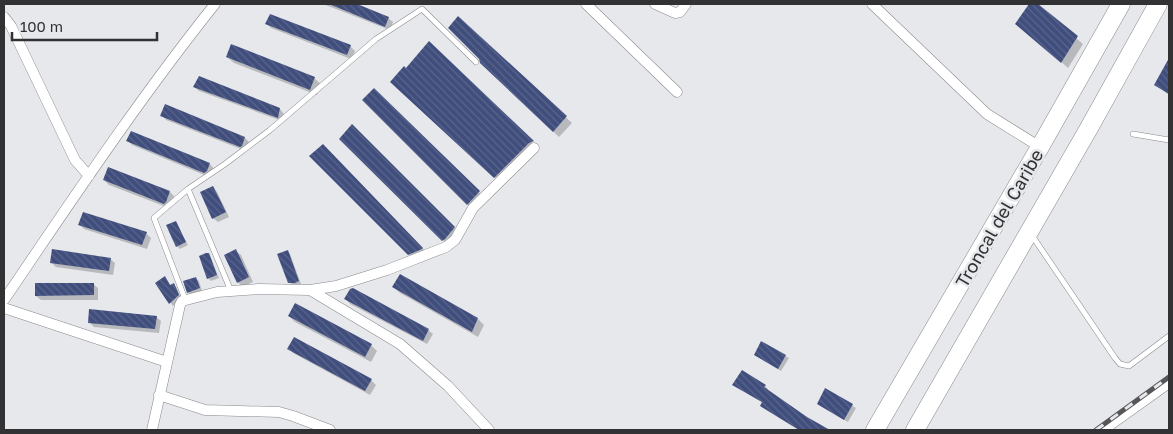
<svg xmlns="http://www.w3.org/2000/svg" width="1173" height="434" viewBox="0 0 1173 434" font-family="'Golos Text',sans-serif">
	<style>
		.shadow { fill: #0003 }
		.building { fill: url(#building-back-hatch) }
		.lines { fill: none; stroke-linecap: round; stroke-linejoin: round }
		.lane-casing { stroke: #88898c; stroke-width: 6 }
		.street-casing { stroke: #88898c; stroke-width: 11 }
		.highway-casing { stroke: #88898c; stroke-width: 19 }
		.lane { stroke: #fff; stroke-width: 5 }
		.street { stroke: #fff; stroke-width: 10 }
		.highway { stroke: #fff; stroke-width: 18 }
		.rail-casing { stroke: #575759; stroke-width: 5 }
		.rail { stroke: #e7e8ec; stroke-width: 3; stroke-dasharray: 9; stroke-linecap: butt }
		.labels { text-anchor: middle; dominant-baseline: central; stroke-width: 5; stroke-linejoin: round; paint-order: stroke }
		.street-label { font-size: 18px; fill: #323234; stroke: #e7e8ec }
	</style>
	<defs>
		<pattern id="building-back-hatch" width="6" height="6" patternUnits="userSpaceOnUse" patternTransform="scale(1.25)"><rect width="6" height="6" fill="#404e7d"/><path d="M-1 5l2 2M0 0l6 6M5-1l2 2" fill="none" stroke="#5a658b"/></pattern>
	</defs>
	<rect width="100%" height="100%" fill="#e7e8ec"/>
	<path class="shadow" d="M323,4H354L388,18L393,22L390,30Z
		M1031,4H1036L1083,44L1068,68L1017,23Z
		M459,18L572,123L559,137L486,67Z
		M266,23L350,46L355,51L351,59L271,28Z
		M429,43L538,148L501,183L397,88L406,70Z
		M227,57L314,78L321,84L317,95L234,63Z
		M1167,65L1169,67V95L1156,85Z
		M194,87L280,109L284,114L282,121L199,91Z
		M374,90L485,198L473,210L364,100Z
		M162,115L245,138L249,142L246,151L166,120Z
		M352,126L460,234L449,246L340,139Z
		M132,132L210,164L214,169L209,177L132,145L128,141Z
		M323,145L429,255L415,260L311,156Z
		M104,180L170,192L174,196L169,208L109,185Z
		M213,187L217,192L229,217L218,222L213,218Z
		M175,222L188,245L180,249L177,246Z
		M80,225L146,233L151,238L147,249L84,229Z
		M236,251L241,255L253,282L242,287L238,282Z
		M287,251L290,254L301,284L292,285L289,282Z
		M208,255L211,258L219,278L211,281L208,278Z
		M110,259L115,263L113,275L56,267L51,262Z
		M400,276L478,319L484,325L478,337L400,293L393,287Z
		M196,278L199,281L202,291L191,295L188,292Z
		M167,281L171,286L174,285L177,288L181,298L173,306L156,283Z
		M93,284L98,288V300H41L36,296Z
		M346,299L428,330L433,334L427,344L350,304Z
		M289,316L371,345L377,351L371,362L295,322Z
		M156,317L161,321L159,333L94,327L89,322Z
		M294,339L371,380L376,385L370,395L293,353L289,349Z
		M761,343L789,358L781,371L755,355Z
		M765,386L768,389L767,391L806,418L827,430H799L765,409L763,403L737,387Z
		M826,389L856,408L848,422L818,404Z"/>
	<path class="building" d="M329,4H357L389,17L385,27Z
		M1029,4H1038L1078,36L1061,63L1015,24Z
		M270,14L351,45L347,55L265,24Z
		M458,16L567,116L553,132L480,63L479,59L448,28Z
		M429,41L534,141L529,143L494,178L390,82L404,66L406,68Z
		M231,44L315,77L310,90L226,57Z
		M1169,58V94L1154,85Z
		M199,76L280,108L278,118L193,87Z
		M374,88L480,191L467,205L362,100Z
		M165,104L245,137L242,146L240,147L160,116Z
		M352,124L455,227L445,239L442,241L339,139Z
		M131,131L210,163L207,171L204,173L126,141Z
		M323,144L423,248L422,249L408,255L309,156Z
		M108,167L170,191L166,202L164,204L103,180Z
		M213,186L226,212L212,219L200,192Z
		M83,212L147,232L142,245L78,225Z
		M176,221L186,242L176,247L166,225Z
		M52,249L111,258L109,271L50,263Z
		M236,249L249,277L237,283L224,255Z
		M288,250L299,281L295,283H288L277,254Z
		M206,253H209L217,275L207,279L199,256Z
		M400,274L478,318L472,332L392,287Z
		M165,276L170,285L174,283L179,295L169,304L155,283Z
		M196,277L200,288L187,293L183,281Z
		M35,283H94V295L35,296Z
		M353,288L429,329L423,341L344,299L350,289Z
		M295,303L372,344L365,357L288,316Z
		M89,309L157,316L155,329L88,323Z
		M294,337L372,379L365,391L287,349Z
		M761,341L786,355L778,369L754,355Z
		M742,370L766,385L764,387L807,417L830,430H799L760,406L762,402L732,385Z
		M825,388L853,404L844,420L817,404Z"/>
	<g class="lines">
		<defs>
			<path id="lane" d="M1133,134L1169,140
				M188,189L231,291
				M1031,234L1115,358L1120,364L1129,366L1169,336
				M185,299L154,218L188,189L225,164L270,130L376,39L422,9L476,62"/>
			<path id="street" d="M586,4L677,92
				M655,4L675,13L680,12L686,4
				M872,4L987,114L1040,147
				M4,17L11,26L75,160L89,176
				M310,290L400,344L448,386L489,430
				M4,300C72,200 139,99 215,4
				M4,308L167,362
				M159,395L205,410L279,412L293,416L330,430
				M152,430L180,305L182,301L217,292L259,289L310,290L336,286L387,270L446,247L455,240L473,208L534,148
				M1103,430L1169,383"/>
			<path id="highway" d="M875,430L1040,147L1121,4
				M915,430L1089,128L1158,4"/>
		</defs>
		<use href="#lane" class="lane-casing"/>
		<use href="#street" class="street-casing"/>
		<use href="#highway" class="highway-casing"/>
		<use href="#lane" class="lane"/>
		<use href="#street" class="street"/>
		<use href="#highway" class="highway"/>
		<defs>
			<path id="rail" d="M1096,430L1169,377"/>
		</defs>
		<use href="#rail" class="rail-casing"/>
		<use href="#rail" class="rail"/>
	</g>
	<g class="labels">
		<g class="street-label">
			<text transform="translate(999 218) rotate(-60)">Troncal del Caribe</text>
		</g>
	</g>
	<rect width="1173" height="434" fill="none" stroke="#323234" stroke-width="10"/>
	<path d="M12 32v8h145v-8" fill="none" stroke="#323234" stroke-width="2.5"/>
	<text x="20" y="32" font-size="15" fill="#323234" stroke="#e7e8ec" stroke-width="4" paint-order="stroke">100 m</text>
</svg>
